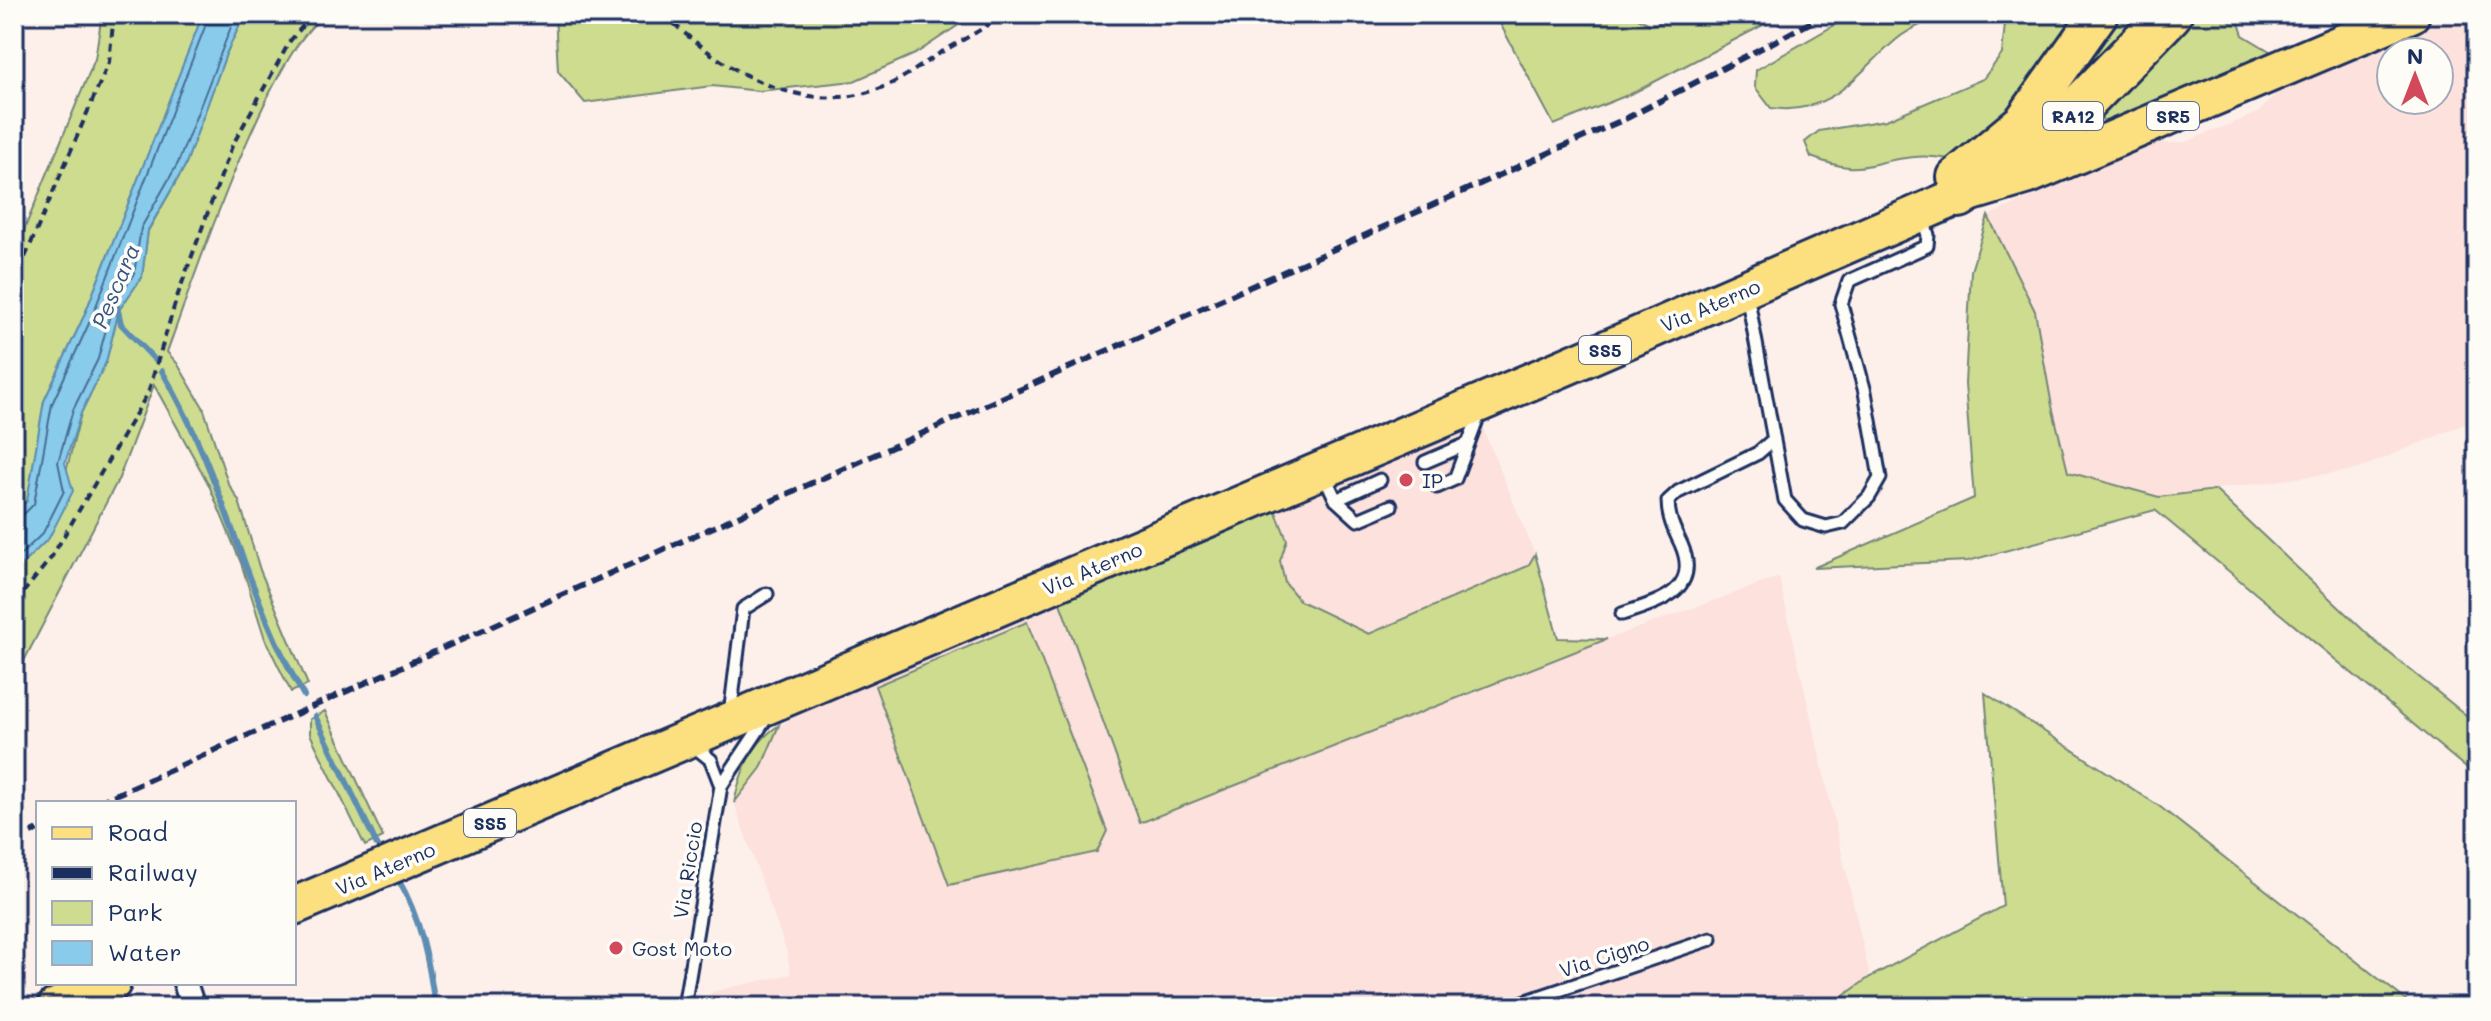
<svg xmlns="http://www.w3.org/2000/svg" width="2491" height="1021" viewBox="0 0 2491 1021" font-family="Mali,sans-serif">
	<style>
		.built { fill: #fce1dd; fill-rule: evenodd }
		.green { fill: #cedc90; stroke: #748677; stroke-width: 2 }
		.water { fill: #89cbea; stroke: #5d8db2; stroke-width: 2 }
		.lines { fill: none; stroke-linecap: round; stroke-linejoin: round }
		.shore { stroke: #476d96; stroke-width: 2 }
		.stream { stroke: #5d8db2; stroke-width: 6 }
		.service-casing { stroke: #1b2f5e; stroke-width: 17 }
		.minor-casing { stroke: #1b2f5e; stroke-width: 28 }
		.primary-casing { stroke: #1b2f5e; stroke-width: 42 }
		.motorway-casing { stroke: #1b2f5e; stroke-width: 48 }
		.path { stroke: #1b2f5e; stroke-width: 4; stroke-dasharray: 8 6; stroke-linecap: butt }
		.service { stroke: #fdfcf7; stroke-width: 11 }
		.minor { stroke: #fdfcf7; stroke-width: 22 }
		.primary { stroke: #fce080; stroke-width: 36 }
		.motorway { stroke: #fce080; stroke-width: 42 }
		.rail { stroke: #1b2f5e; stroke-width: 6; stroke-dasharray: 12 6; stroke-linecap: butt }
		.poi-dot { fill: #d1495b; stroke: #fdfcf7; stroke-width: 3 }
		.labels { text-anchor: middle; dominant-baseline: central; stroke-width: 7; stroke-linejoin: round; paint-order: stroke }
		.shield { fill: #fdfcf7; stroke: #5f6c8c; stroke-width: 2 }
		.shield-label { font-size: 18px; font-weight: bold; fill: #1b2f5e }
		.street-label { font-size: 20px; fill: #1b2f5e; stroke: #fdfcf7 }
		.poi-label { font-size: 20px; fill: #1b2f5e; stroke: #fdfcf7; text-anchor: start }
		.water-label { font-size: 22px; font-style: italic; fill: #365681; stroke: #fdfcf7 }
	</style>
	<rect width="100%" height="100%" fill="#fdf0eb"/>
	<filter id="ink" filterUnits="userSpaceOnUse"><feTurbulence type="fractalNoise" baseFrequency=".0125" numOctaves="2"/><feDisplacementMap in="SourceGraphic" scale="16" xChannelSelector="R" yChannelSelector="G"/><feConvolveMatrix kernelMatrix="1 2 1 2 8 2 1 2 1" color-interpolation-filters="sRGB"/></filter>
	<g filter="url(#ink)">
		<path class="built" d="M2453,14H2477V419L2356,470L2159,497L2068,472L2052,406L2035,311L1988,216L2152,144L2186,142L2258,113L2284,85ZM2391,52H2439V100H2391Z
			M1480,421L1535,554L1558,638L1607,639L1779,577L1870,977L1828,1007H709L711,992L791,974L787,953L734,803L747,759L771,731L814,706Z"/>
		<path class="green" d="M102,14H203L84,316L44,401L27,502L14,512V254L95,59Z
			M245,14H328C272,41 191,287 167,352L177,363L203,407L228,483L239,501L260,570L308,685L291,692L265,639L241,563L209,485L154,385L119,478L14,680V577L18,568L49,538L81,413L106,362L119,310L142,277L148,231L185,166L226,54Z
			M555,14H975L915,54L854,81L759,91L712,86L585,103L558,71Z
			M1495,14H1631L1651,25L1695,14H1784L1635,92L1554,125Z
			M1854,14H1940C1927,23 1910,28 1897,39C1857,73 1831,117 1771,108L1755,87L1756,70Z
			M2006,14H2091L1964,162C1948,159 1931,155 1914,157C1864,161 1865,178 1811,157L1805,142L1819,131L1886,120L1983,79L2002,54Z
			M2114,14H2153L2069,89L2067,78Z
			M2187,14H2236L2243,35L2273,53L2108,125L2097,115Z
			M1988,216L2035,311L2052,406L2068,472L2159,497L2215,490L2377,643L2477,724V777L2155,510L1968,561L1813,568L1974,498L1965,384L1971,271Z
			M1274,507L1287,540L1280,561L1285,583L1300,601L1369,634L1528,566L1535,554L1558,638L1607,639L1140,823L1059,600Z
			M1027,622L1107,831L1097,852L949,885L875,686Z
			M1985,693L2159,806L2412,1005L2427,1007H1828L1870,977L2003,906Z
			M325,711L383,837L365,846L310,734V719Z
			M779,725L761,768L734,803C741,770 750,745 779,725Z"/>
		<path class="water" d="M203,14H245L226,54L185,166L148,230L142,277L119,310L106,362L81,413L65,463L73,491L49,538L18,568L14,577V512L27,501L44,401L84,316Z"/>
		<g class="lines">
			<path class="shore" d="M14,518L22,516L34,504L52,404L91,319L210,14
				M14,561L43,533L64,491L58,462L73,410L98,359L112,307L134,274L141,228L178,163L236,14"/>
			<path class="stream" d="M116,302L121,324L155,360
				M162,371C223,473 245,594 304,696
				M315,716L377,845
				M398,879C421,919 429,961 435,1007"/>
			<defs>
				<path id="service" d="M1747,294L1785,500L1803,520L1826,527L1843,523L1869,497L1880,478L1865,392L1841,304L1849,281L1927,246L1928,235L1922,216
					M1425,462L1467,444
					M1324,475L1336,500L1358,520L1391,506
					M1437,487L1455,479L1480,412
					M1336,500L1380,480
					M1622,614C1657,602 1702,592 1681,544C1674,530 1668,517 1668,501L1678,492L1758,453L1774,439
					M730,715L743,609L767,594
					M690,743L711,760L721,786
					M684,1007L721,786L767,717
					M1509,1007L1711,939"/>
				<path id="minor" d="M185,983L193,1007"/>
				<path id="primary" d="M1956,177L2023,121L2099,14
					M294,906L1565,367L1959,196L2029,175L2411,14
					M56,1007L112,983"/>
				<path id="motorway" d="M1959,196L2054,133L2170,14"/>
			</defs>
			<use href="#service" class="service-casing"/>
			<use href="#minor" class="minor-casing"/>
			<use href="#primary" class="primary-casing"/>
			<use href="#motorway" class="motorway-casing"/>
			<path class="path" d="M664,14C720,70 807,122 888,85C906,77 923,64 940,53C960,41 984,30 1002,14
				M14,283L109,62L114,14
				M14,604L51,558L148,393L177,297L232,146L290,41L313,14"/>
			<use href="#service" class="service"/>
			<use href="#minor" class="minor"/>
			<use href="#primary" class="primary"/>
			<use href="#motorway" class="motorway"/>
			<path class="rail" d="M97,803L1627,118L1827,14
				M14,840L38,830"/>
		</g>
	</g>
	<g class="poi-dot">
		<circle cx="1406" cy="480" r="8"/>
		<circle cx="616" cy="948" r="8"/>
	</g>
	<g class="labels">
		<g class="shield">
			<rect x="2043" y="102" width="60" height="28" rx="6"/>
			<rect x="2147" y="102" width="52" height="28" rx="6"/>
			<rect x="1579" y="336" width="52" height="28" rx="6"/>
			<rect x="464" y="809" width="52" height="28" rx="6"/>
		</g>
		<g class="shield-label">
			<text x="2073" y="116">RA12</text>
			<text x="2173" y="116">SR5</text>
			<text x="1605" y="350">SS5</text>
			<text x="490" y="823">SS5</text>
		</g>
		<g class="street-label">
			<text transform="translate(1710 305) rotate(-23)">Via Aterno</text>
			<text transform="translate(1092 568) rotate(-23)">Via Aterno</text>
			<text transform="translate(385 868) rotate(-23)">Via Aterno</text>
			<text transform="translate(687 870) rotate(-81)">Via Riccio</text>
			<text transform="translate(1604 956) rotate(-18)">Via Cigno</text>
		</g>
		<g class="poi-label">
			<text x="1422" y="480">IP</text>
			<text x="632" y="948">Gost Moto</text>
		</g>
		<g class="water-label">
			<text transform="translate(115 286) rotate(-67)">Pescara</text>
		</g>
	</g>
	<rect width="2491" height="1021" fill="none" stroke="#fdfcf7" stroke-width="48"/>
	<rect x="24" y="24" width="2443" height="973" fill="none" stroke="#1b2f5e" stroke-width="3" filter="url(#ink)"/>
	<rect x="36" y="801" width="260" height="184" fill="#fdfcf7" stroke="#a3aaba" stroke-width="2"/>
	<rect x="52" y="827" width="40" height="12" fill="#fce080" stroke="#a3aaba" stroke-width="2"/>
	<text x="108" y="841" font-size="24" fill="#1b2f5e">Road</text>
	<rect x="52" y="867" width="40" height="12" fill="#1b2f5e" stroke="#a3aaba" stroke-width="2"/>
	<text x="108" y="881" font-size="24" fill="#1b2f5e">Railway</text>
	<rect x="52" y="901" width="40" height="24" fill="#cedc90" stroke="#a3aaba" stroke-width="2"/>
	<text x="108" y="921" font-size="24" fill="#1b2f5e">Park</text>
	<rect x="52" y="941" width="40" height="24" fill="#89cbea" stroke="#a3aaba" stroke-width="2"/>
	<text x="108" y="961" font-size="24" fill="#1b2f5e">Water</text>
	<g transform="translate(2415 76)"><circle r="38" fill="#fdfcf7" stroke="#a3aaba" stroke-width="2"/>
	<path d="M0-6L14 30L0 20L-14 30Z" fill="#d1495b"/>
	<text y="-12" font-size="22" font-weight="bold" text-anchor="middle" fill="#1b2f5e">N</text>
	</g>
</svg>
